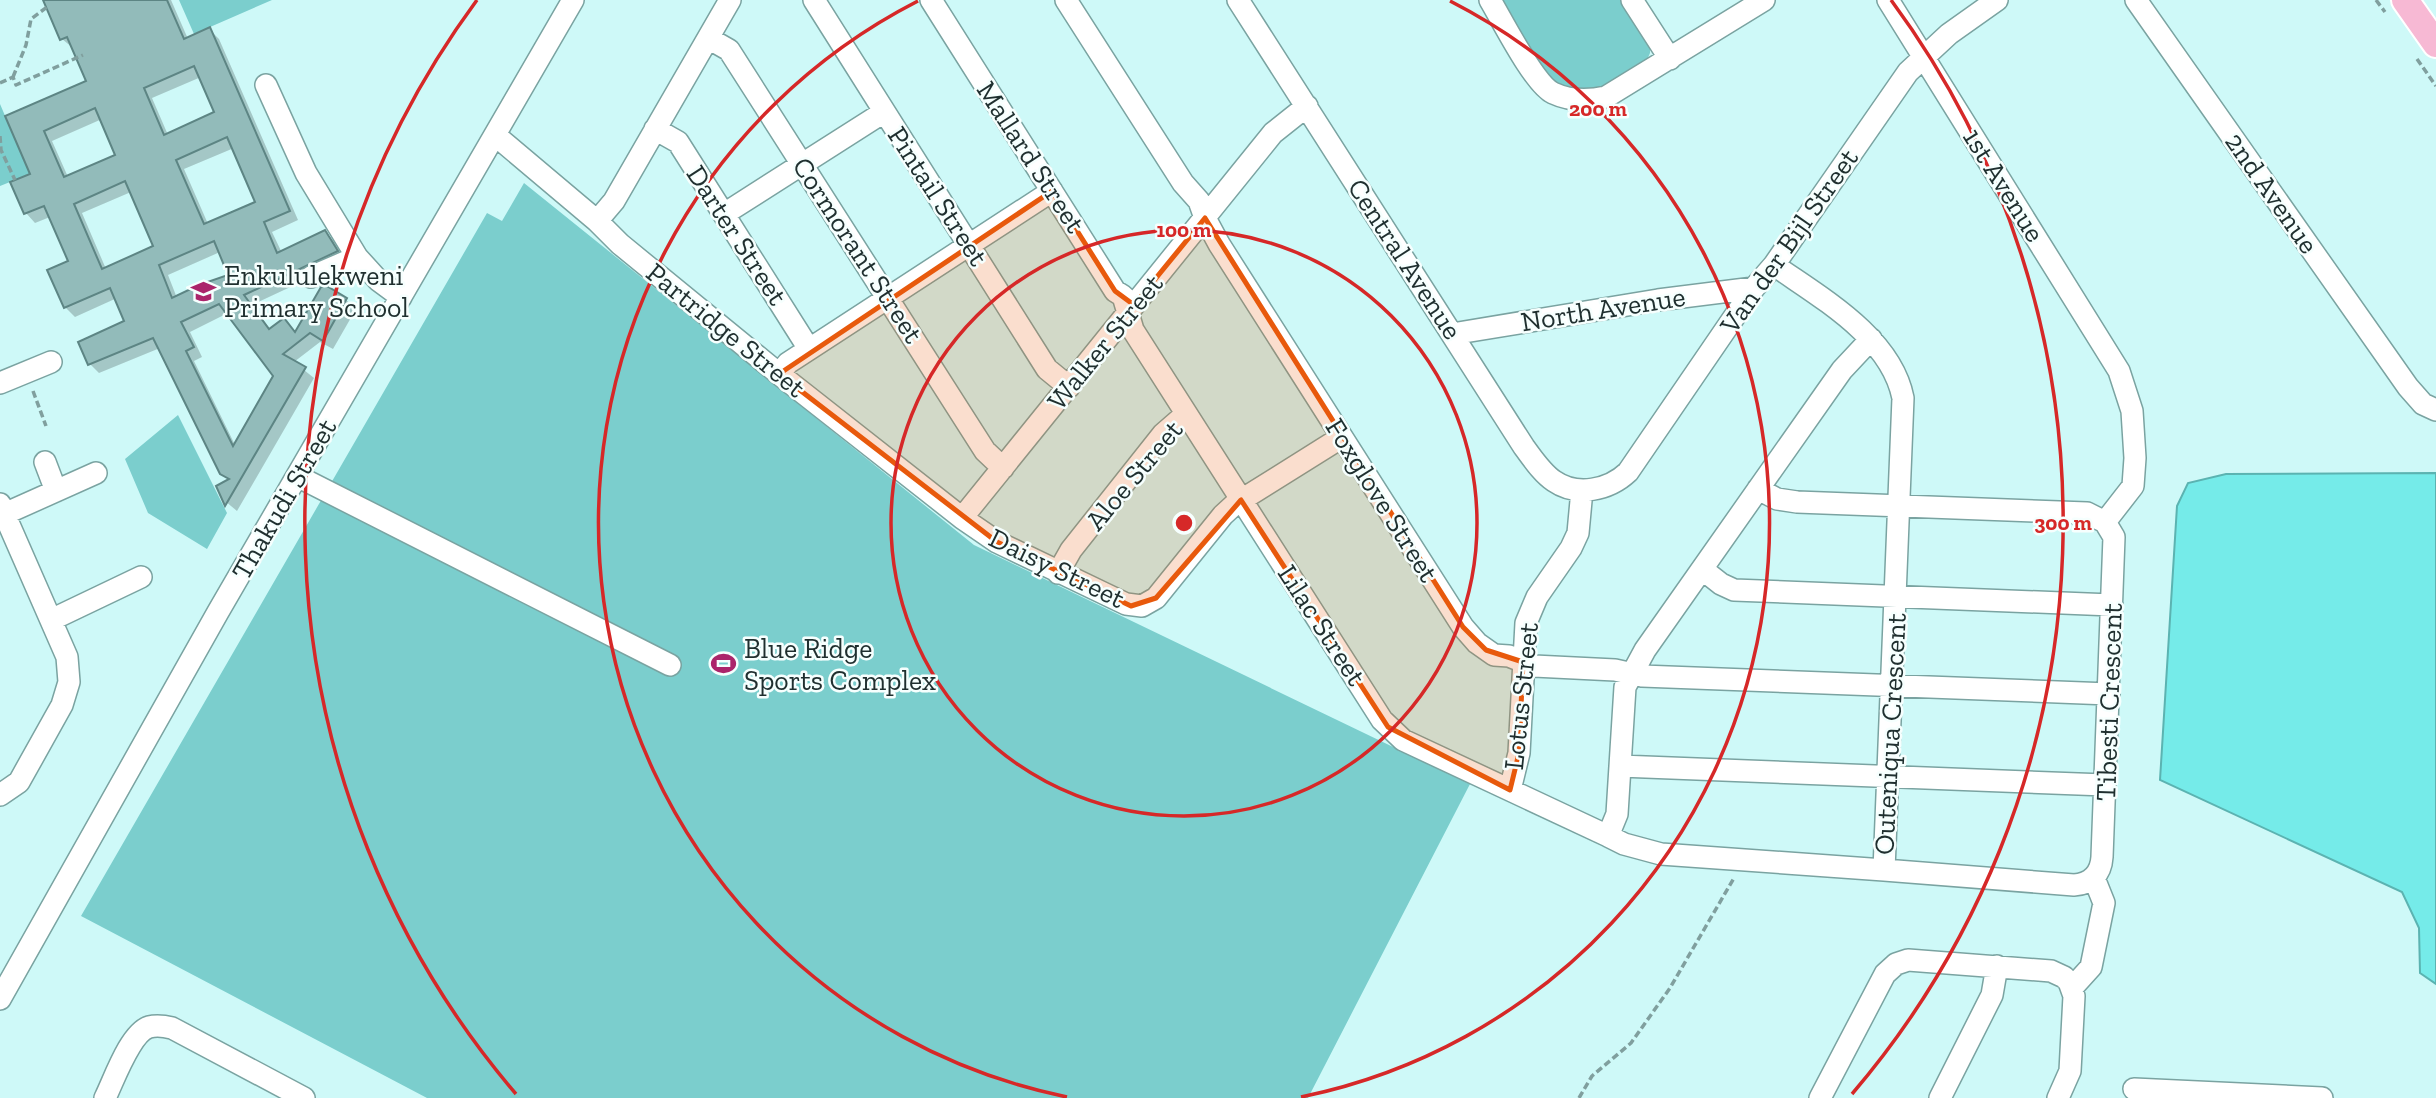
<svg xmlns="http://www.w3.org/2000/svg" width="2436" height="1098" viewBox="0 0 2436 1098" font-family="'Zilla Slab',serif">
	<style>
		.green { fill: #7bcecd }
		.water { fill: #75ebe9; stroke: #5bb3b1; stroke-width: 2 }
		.shadow { fill: #0003; fill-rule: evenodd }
		.building { fill: #92bbba; stroke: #5d8584; stroke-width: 2; fill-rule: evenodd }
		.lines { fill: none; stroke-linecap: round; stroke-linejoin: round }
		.minor-casing { stroke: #7aa3a1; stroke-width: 24 }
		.major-casing { stroke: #fff; stroke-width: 30 }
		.path { stroke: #809f9e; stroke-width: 3.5; stroke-dasharray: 7 3.5; stroke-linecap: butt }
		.minor { stroke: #fff; stroke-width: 21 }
		.major { stroke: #f7b9d4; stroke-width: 26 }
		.marked { fill: #e8590c; fill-opacity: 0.2; stroke: #e8590c; stroke-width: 5; stroke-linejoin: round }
		.ring { fill: none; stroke: #d62828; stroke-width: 3.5 }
		.labels { text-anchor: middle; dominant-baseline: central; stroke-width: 5; stroke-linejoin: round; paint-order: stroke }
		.street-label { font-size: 28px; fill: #1f2f2f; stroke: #f6fffe }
		.poi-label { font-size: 28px; fill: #1f2f2f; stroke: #f6fffe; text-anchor: start }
		.centre { fill: #d62828; stroke: #f6fffe; stroke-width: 3.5 }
		.ring-label { font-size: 21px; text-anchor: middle; font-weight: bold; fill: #d62828; stroke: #f6fffe; stroke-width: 5; stroke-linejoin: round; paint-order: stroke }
	</style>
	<rect width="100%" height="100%" fill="#cef9f8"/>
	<path class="green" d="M179,0H272L194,34Z
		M1499,0H1621L1650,45V53L1647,60L1596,91L1584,92L1558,85L1545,75Z
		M0,104L30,174L0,186Z
		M524,183L974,545L1470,784L1308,1098H427L81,916L487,213L502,221Z
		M178,415L227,513L207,549L148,513L125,459Z"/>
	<path class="water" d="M2436,473V984L2420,973L2419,928L2402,892L2160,780L2177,506L2188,483L2226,474Z"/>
	<path class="shadow" d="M45,0H171L188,39L209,29L219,39L298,220L272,232L282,253L325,232L335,242L346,261L252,305L271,330L284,320L296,333L346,300L356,309L333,349L320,342L294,362L314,378L237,511L225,501L236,485L221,473L160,348L99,373L90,364L127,322L117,298L75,317L65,307L49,271L70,262L50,217L35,223L26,213L13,183L32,175L7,117L88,81L73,48L62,39ZM201,77L217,113L168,135L152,98ZM102,119L118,155L68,177L52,141ZM234,148L257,203L208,224L184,169ZM131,192L155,247L106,269L82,213ZM220,252L230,276L177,298L168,275ZM228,313L275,376L235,445L194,361L202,357L190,332Z"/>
	<path class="building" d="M43,0H167L184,39L210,27L290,211L264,222L277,253L325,230L338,251L244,295L269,329L284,318L295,332L321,287L325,285L347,298L323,341L310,333L283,354L306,367L225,506L216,486L229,479L220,474L153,338L88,365L78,342L124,321L110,288L64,308L47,270L68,261L44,206L24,214L10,182L30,174L5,116L86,81L67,37L60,40ZM194,66L214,112L164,135L144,88ZM95,108L115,155L64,177L44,131ZM227,137L255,202L204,224L176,160ZM125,181L153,246L102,269L74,204ZM214,241L228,275L199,285L172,298L159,265ZM219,304L273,376L233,446L186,351L194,347L181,322Z"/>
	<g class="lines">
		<defs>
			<path id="minor" d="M814,0L1047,369L1069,387
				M931,0L1115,291L1123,296L1133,330L1382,720L1403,740L1608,836
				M1066,0L1183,183L1199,201L1205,218L1219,244L1463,627L1477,643L1494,655L1509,656L1534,666L1615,670L1642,676L2109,694
				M1238,0L1524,447C1533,459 1542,473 1554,481C1577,497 1609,490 1628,472L1754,288L1774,265L1908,72L1949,34L1997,0
				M1490,0C1502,20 1534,84 1553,93C1570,101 1588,101 1606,97L1764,0
				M1632,0L1670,59
				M1888,0L2119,371L2132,411L2135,458L2133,486L2105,522
				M2136,0L2408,387L2423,404L2436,410
				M708,38L729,50L985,451L1003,468
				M266,85L306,173L357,257L378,280L401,297
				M655,129L678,142L809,349
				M495,135L597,221L620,244L779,374L962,518L997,542L1126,604L1142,606L1156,598L1223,515L1235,504L1342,437
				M724,214L884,112
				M597,221L614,201L730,0
				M1774,265C1821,298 1891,337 1903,398L1884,870L1661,854L1624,844L1608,836L1617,814L1625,687L1645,650L1842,370L1871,339
				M311,277L357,257
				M1452,334L1658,300L1754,288
				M779,374L788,363L1052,191
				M0,383L51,362
				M45,462L56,491
				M297,476L670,665
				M1758,489L1777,499L1797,502L2087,513L2105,522L2114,537L2102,857C2101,874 2091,884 2074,885L1884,870
				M0,504L67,657L69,682L62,705L19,782L0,795
				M0,516L96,473
				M962,518L1273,133L1307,106
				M1702,569L1721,584L1734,590L2112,605
				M1058,573L1071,550L1163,434L1186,414
				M51,620L141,577
				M1620,766L2105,785
				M1510,790L1519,753L1526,623L1537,597L1571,548L1578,533L1582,490
				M2072,988L2091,967L2104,903L2094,878
				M0,999L218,612L573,0
				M2134,1089L2322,1098
				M105,1098C114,1080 130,1033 149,1027C157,1025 164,1026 172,1028L304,1098
				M1820,1098L1885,974L1896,964L1908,960L2051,971L2064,977L2069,982L2074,996L2070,1071L2058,1098
				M1940,1098L1992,995L1997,966"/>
			<path id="major" d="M2405,0L2436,44"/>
		</defs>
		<use href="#minor" class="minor-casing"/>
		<use href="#major" class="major-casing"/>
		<path class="path" d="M2376,0L2385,12
			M2417,59L2436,86
			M13,77L26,45L31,19L47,7
			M0,83L13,77L16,85L83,55
			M0,136L1,150L15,180
			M33,391L46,426
			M1579,1098L1592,1076L1631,1043L1670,988L1734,878"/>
		<use href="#minor" class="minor"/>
		<use href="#major" class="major"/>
	</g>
	<path class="marked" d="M1052,191L1115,291L1134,305L1205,218L1463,627L1486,650L1523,662L1519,753L1510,790L1388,727L1241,500L1156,598L1131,606L997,542L779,374Z"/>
	<g class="ring">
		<circle cx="1184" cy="523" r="293"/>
		<path d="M1067 1097A586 586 0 0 1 918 1M1450 1A586 586 0 0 1 1301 1097"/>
		<path d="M516 1094A879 879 0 0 1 477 0M1891 0A879 879 0 0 1 1852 1094"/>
	</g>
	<defs>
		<symbol id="school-bare" viewBox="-9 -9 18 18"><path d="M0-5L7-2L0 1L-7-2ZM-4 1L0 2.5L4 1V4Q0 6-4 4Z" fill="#ab246b" stroke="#f6fffe" stroke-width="2.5" paint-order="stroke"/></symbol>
		<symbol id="stadium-bare" viewBox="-9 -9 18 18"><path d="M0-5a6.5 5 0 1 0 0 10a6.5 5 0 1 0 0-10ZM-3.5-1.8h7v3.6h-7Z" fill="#ab246b" stroke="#f6fffe" stroke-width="2.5" paint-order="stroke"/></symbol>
	</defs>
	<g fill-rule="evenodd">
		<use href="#school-bare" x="186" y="274" width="35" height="35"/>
		<use href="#stadium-bare" x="706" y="646" width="35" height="35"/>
	</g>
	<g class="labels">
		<g class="street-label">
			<text transform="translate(1031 157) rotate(57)">Mallard Street</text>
			<text transform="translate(2004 185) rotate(58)">1st Avenue</text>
			<text transform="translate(2272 193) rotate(55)">2nd Avenue</text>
			<text transform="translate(938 196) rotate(57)">Pintail Street</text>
			<text transform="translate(737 235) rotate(57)">Darter Street</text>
			<text transform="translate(1789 241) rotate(-55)">Van der Bijl Street</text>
			<text transform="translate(858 250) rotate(57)">Cormorant Street</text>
			<text transform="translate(1405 259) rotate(57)">Central Avenue</text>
			<text transform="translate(1603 309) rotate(-9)">North Avenue</text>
			<text transform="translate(726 330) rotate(39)">Partridge Street</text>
			<text transform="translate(1105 342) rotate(-51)">Walker Street</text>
			<text transform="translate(1134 475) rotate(-50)">Aloe Street</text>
			<text transform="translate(284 499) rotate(-60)">Thakudi Street</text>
			<text transform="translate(1382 500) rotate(58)">Foxglove Street</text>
			<text transform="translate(1057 568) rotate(26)">Daisy Street</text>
			<text transform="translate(1322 625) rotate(57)">Lilac Street</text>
			<text transform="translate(1521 696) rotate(-84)">Lotus Street</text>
			<text transform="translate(2109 702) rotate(-88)">Tibesti Crescent</text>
			<text transform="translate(1890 734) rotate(-87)">Outeniqua Crescent</text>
		</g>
		<g class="poi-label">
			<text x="224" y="275">Enkululekweni<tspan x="224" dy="32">Primary School</tspan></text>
			<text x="744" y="648">Blue Ridge<tspan x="744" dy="32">Sports Complex</tspan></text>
		</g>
	</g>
	<circle cx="1184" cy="523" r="10" class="centre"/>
	<g class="ring-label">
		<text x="1598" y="116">200 m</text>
		<text x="1184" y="237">100 m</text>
		<text x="2063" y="530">300 m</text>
	</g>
</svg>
